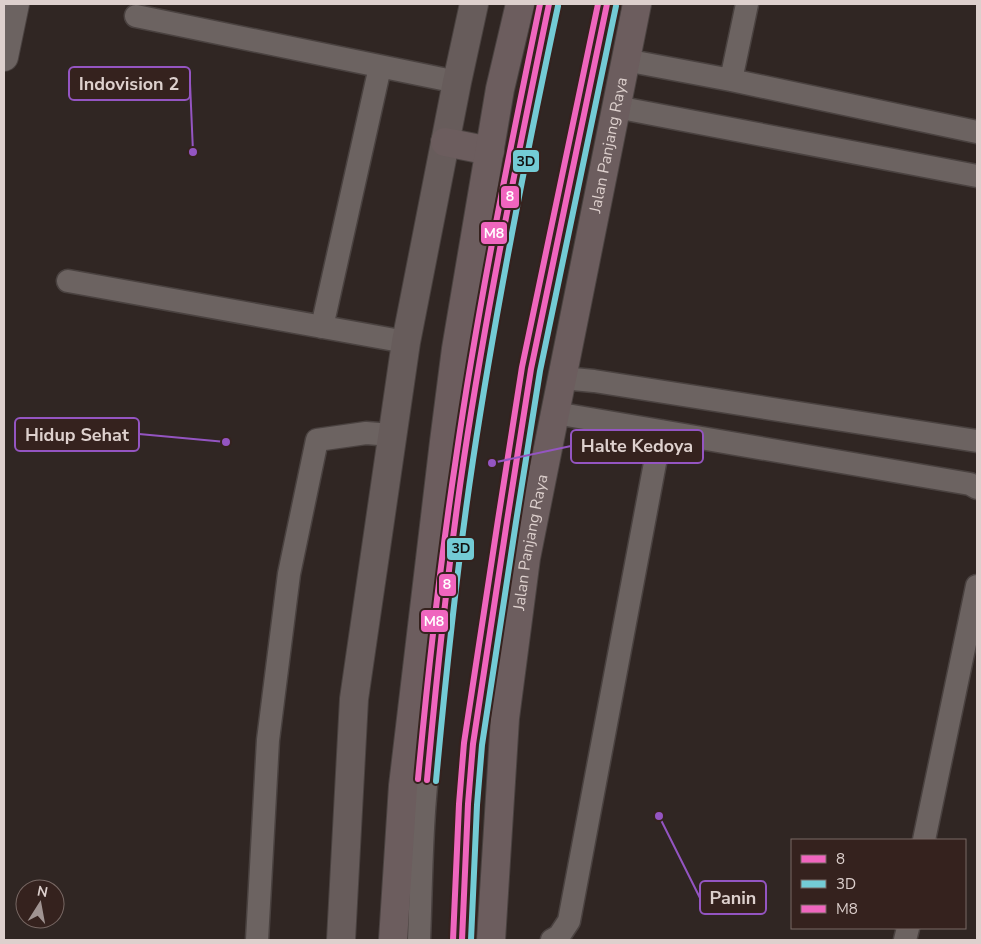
<svg xmlns="http://www.w3.org/2000/svg" width="981" height="944" viewBox="0 0 981 944" font-family="'Nunito Sans',sans-serif">
	<style>
		.lines { fill: none; stroke-linecap: round; stroke-linejoin: round }
		.service-casing { stroke: #4a4240; stroke-width: 25 }
		.minor-casing { stroke: #4a4240; stroke-width: 30 }
		.secondary-casing { stroke: #4a4240; stroke-width: 30 }
		.primary-casing { stroke: #4a4240; stroke-width: 30 }
		.service { stroke: #6c6361; stroke-width: 22 }
		.minor { stroke: #6c6361; stroke-width: 28 }
		.secondary { stroke: #675c5b; stroke-width: 28 }
		.primary { stroke: #6c5d5e; stroke-width: 28 }
		.bus-1-casing { stroke: #35221e; stroke-width: 10 }
		.bus-2-casing { stroke: #35221e; stroke-width: 10 }
		.bus-3-casing { stroke: #35221e; stroke-width: 10 }
		.bus-1 { stroke: #f065be; stroke-width: 6 }
		.bus-2 { stroke: #73cbd5; stroke-width: 6 }
		.bus-3 { stroke: #ef66be; stroke-width: 6 }
		.labels { text-anchor: middle; dominant-baseline: central; stroke-width: 5; stroke-linejoin: round; paint-order: stroke }
		.street-label { font-size: 16px; fill: #ddd0cd; stroke: #35221e }
		.leader { fill: none; stroke: #9455c2; stroke-width: 2 }
		.callout-dot { fill: #9455c2; stroke: #35221e; stroke-width: 2 }
		.callout { fill: #35221e; stroke: #9455c2; stroke-width: 2 }
		.callout-label { font-size: 18px; text-anchor: middle; font-weight: bold; fill: #ddd0cd }
		.line-badge { stroke: #35221e; stroke-width: 2 }
		.badge-label { font-size: 14px; text-anchor: middle; font-weight: bold; fill: #fff }
		.pale-badge-label { font-size: 14px; text-anchor: middle; font-weight: bold; fill: #111 }
	</style>
	<rect width="100%" height="100%" fill="#302623"/>
	<g class="lines">
		<defs>
			<path id="service" d="M136,16L457,82
				M625,60L731,80L977,132
				M731,80L747,4
				M616,107L977,176
				M68,281L406,342
				M322,327L380,67
				M562,378L594,381L977,441
				M555,413L970,484L977,488
				M924,840L977,586
				M257,940L268,740L289,574L317,440L366,433L392,435
				M419,940C421,893 421,845 425,798C446,530 494,266 549,4
				M462,940L468,804L473,744L507,521L531,369L607,4
				M552,940L559,936L569,921L661,431
				M905,940L908,928"/>
			<path id="minor" d="M4,57L15,4"/>
			<path id="secondary" d="M341,940L354,699L406,342L457,82L474,4"/>
			<g id="primary">
				<path d="M445,142L490,151"/>
				<path d="M393,940L403,786L444,442L456,349L500,89L520,4"/>
				<path id="s1" d="M491,940L505,718L526,558L637,4"/>
			</g>
		</defs>
		<use href="#service" class="service-casing"/>
		<use href="#minor" class="minor-casing"/>
		<use href="#secondary" class="secondary-casing"/>
		<use href="#primary" class="primary-casing"/>
		<use href="#service" class="service"/>
		<use href="#minor" class="minor"/>
		<use href="#secondary" class="secondary"/>
		<use href="#primary" class="primary"/>
		<defs>
			<path id="bus-1" d="M427,780C437,672 448,565 464,458C487,306 518,155 549,4
				M462,940L468,804L473,744L507,521L531,369L607,4"/>
			<path id="bus-2" d="M436,781C446,673 457,566 473,460C496,307 526,156 558,6
				M471,940L477,805L482,745L516,522L540,371L616,6"/>
			<path id="bus-3" d="M418,779C428,672 440,564 456,458C478,305 509,154 540,4
				M453,940L459,804L464,743L498,520L522,367L598,4"/>
		</defs>
		<use href="#bus-1" class="bus-1-casing"/>
		<use href="#bus-2" class="bus-2-casing"/>
		<use href="#bus-3" class="bus-3-casing"/>
		<use href="#bus-1" class="bus-1"/>
		<use href="#bus-2" class="bus-2"/>
		<use href="#bus-3" class="bus-3"/>
	</g>
	<g class="labels">
		<g class="street-label">
			<text stroke="none"><textPath href="#s1" startOffset="805">Jalan Panjang Raya</textPath></text>
			<text stroke="none"><textPath href="#s1" startOffset="400">Jalan Panjang Raya</textPath></text>
		</g>
	</g>
	<path class="leader" d="M193 152L190 83M226 442L139 434M492 463L571 446M659 816L700 898"/>
	<g class="callout-dot">
		<circle cx="193" cy="152" r="5"/>
		<circle cx="226" cy="442" r="5"/>
		<circle cx="492" cy="463" r="5"/>
		<circle cx="659" cy="816" r="5"/>
	</g>
	<g class="callout">
		<rect x="69" y="67" width="121" height="33" rx="5"/>
		<rect x="15" y="418" width="124" height="33" rx="5"/>
		<rect x="571" y="430" width="132" height="33" rx="5"/>
		<rect x="700" y="881" width="66" height="33" rx="5"/>
	</g>
	<g class="callout-label">
		<text x="129" y="90">Indovision 2</text>
		<text x="77" y="441">Hidup Sehat</text>
		<text x="637" y="452">Halte Kedoya</text>
		<text x="733" y="904">Panin</text>
	</g>
	<g class="line-badge">
		<rect x="512" y="149" width="28" height="24" rx="5" fill="#73cbd5"/>
		<rect x="500" y="185" width="20" height="24" rx="5" fill="#f065be"/>
		<rect x="480" y="221" width="28" height="24" rx="5" fill="#ef66be"/>
		<rect x="446" y="537" width="29" height="24" rx="5" fill="#73cbd5"/>
		<rect x="438" y="573" width="19" height="24" rx="5" fill="#f065be"/>
		<rect x="420" y="609" width="29" height="24" rx="5" fill="#ef66be"/>
	</g>
	<g class="badge-label">
		<text x="510" y="201">8</text>
		<text x="494" y="238">M8</text>
		<text x="447" y="589">8</text>
		<text x="434" y="626">M8</text>
	</g>
	<g class="pale-badge-label">
		<text x="526" y="166">3D</text>
		<text x="461" y="553">3D</text>
	</g>
	<rect width="981" height="944" fill="none" stroke="#ddd0cd" stroke-width="10"/>
	<rect x="791" y="839" width="175" height="90" fill="#35221e" stroke="#786864"/>
	<rect x="801" y="855" width="25" height="8" fill="#f065be" stroke="#786864"/>
	<text x="836" y="864" font-size="15" fill="#ddd0cd">8</text>
	<rect x="801" y="880" width="25" height="8" fill="#73cbd5" stroke="#786864"/>
	<text x="836" y="889" font-size="15" fill="#ddd0cd">3D</text>
	<rect x="801" y="905" width="25" height="8" fill="#ef66be" stroke="#786864"/>
	<text x="836" y="914" font-size="15" fill="#ddd0cd">M8</text>
	<g transform="translate(40 904) rotate(11)"><circle r="24" fill="#35221e" stroke="#786864"/>
	<path d="M0-4L9 19L0 12L-9 19Z" fill="#a09492"/>
	<text y="-8" font-size="14" font-weight="bold" text-anchor="middle" fill="#ddd0cd">N</text>
	</g>
</svg>
